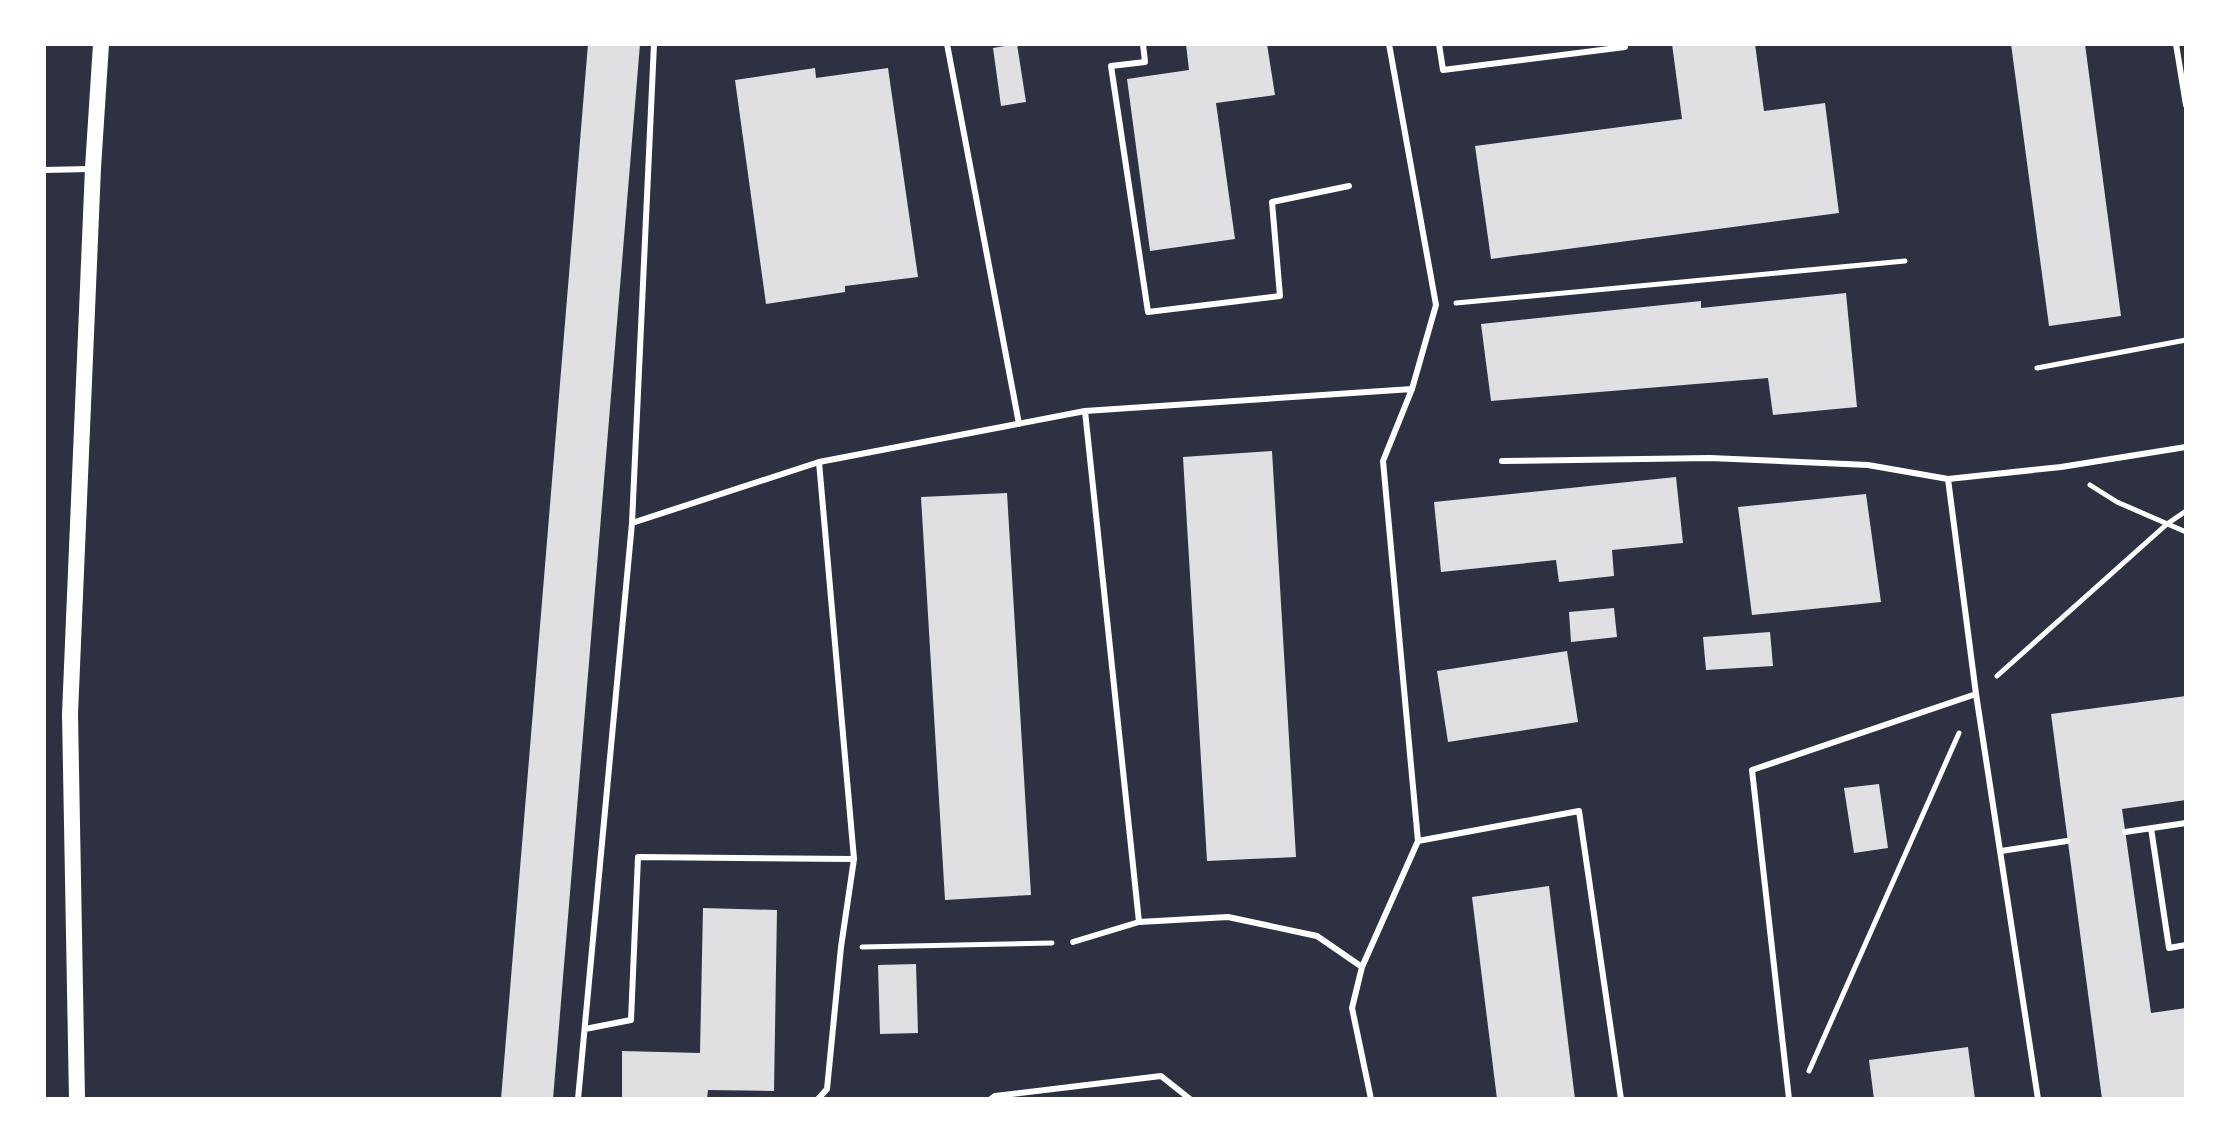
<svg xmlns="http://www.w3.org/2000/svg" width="2230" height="1143" viewBox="0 0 2230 1143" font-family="'PT Sans Narrow',sans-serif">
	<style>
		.building { fill: #e0e0e3 }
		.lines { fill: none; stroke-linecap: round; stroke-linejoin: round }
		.path { stroke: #fff; stroke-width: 5 }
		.service { stroke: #fff; stroke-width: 6 }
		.secondary { stroke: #fff; stroke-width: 16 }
	</style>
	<rect width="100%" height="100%" fill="#2d3142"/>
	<path class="building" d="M588,44H640L553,1099H501Z
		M1017,44L1026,102L1001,106L993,48Z
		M1186,44H1267L1275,95L1216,103L1235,239L1150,251L1127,79L1189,70Z
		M1672,44H1755L1764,111L1825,103L1839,213L1491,259L1475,146L1682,119Z
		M2011,44H2085L2121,316L2049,326Z
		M815,68L816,78L888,68L918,277L845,286V292L766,304L735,80Z
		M1846,293L1857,407L1773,415L1768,378L1491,401L1481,324L1701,301V308Z
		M1272,451L1296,857L1207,861L1183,457Z
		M1676,477L1683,543L1612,550L1614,576L1559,582L1556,560L1441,572L1434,502Z
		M1007,493L1031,895L945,900L921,497Z
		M1866,494L1881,602L1752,615L1738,507Z
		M1614,608L1617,637L1571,642L1569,612Z
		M1770,632L1773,666L1706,670L1703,637Z
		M1567,651L1578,722L1448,742L1437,671Z
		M2186,696V800L2122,809L2151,1013L2186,1008V1099H2102L2051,714Z
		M1879,784L1888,848L1854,853L1844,788Z
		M1549,886L1575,1099H1497L1472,897Z
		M703,908L777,910L774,1091L708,1090L707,1099H622V1051L700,1053Z
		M916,964L918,1033L880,1034L878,965Z
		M1968,1047L1975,1099H1874L1869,1060Z"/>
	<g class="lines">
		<path class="path" d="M1456,303L1905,261
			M2037,368L2186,340
			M2090,485L2117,502L2186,532
			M1997,676L2167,524L2186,511
			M862,947L1052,943
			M1809,1071L1959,733"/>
		<path class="service" d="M947,44L1019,424
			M1143,44L1145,62L1111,66L1148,312L1280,296L1272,202L1349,186
			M1439,44L1443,70L1625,47
			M2176,44L2186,105
			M44,170L89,169
			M1085,411L1139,922L1228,917L1317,936L1362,967
			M1502,461L1710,458L1868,465L1948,479L2061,467L2186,447
			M1948,479L1976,694L2038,1099
			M632,523L819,462L1085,411L1412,389
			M2151,828L2169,948L2186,945
			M2125,832L2186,823
			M1418,841L1579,811L1621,1099
			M2001,851L2067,841
			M1073,942L1139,922
			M585,1029L631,1020L638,857L854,859
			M578,1099L632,523L654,44
			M818,1099L827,1089L841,947L854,859L819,462
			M991,1099L995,1096L1161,1076L1190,1099
			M1371,1099L1352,1008L1362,967L1418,841L1383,461L1412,389L1436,305L1389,44
			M1789,1099L1752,770L1976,694"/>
		<path class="secondary" d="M77,1099L70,714L93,168L101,44"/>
	</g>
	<rect width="2230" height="1143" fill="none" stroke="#ffffff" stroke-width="92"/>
</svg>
